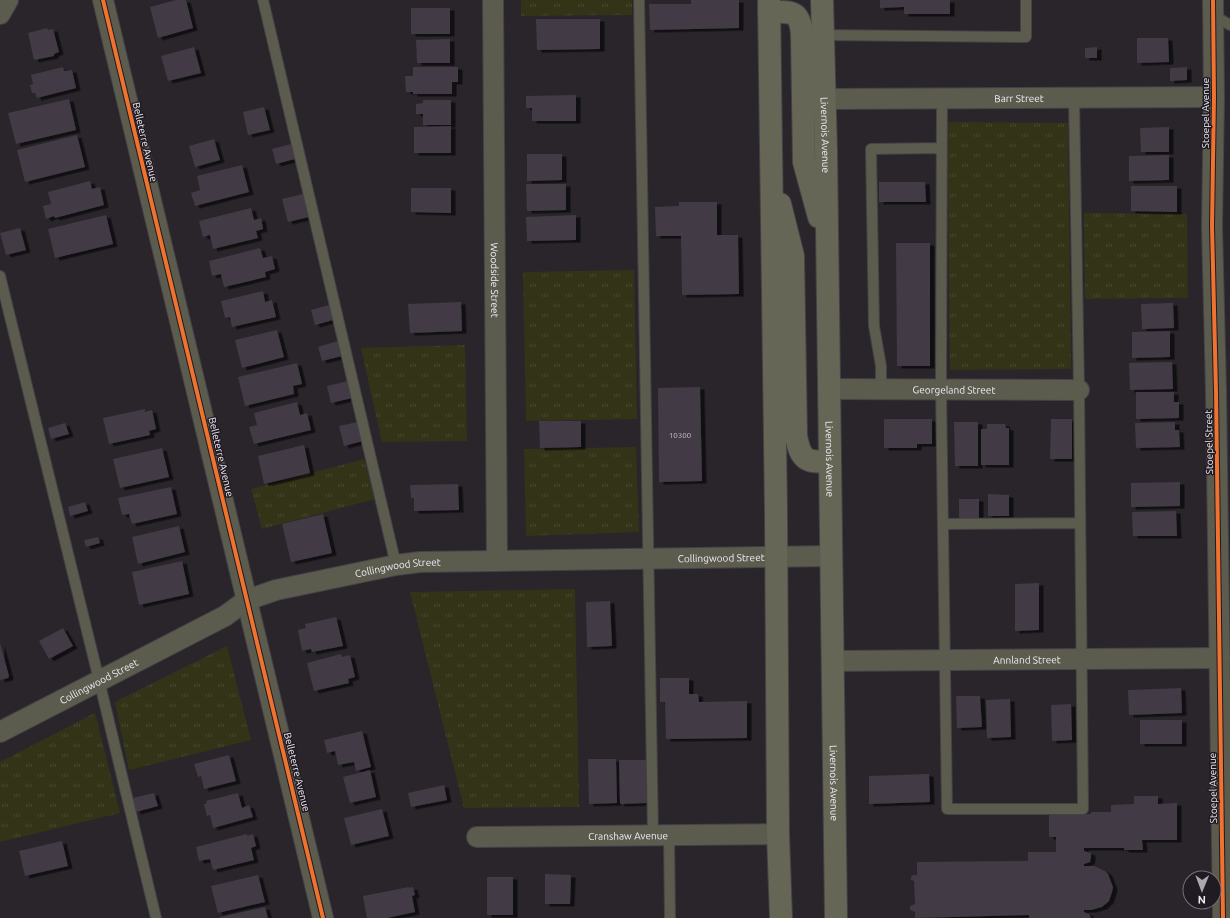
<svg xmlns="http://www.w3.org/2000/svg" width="1230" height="918" viewBox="0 0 1230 918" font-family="Ubuntu,sans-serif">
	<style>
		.grass { fill: url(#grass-tufts) }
		.building { fill: #423a45; filter: url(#shadow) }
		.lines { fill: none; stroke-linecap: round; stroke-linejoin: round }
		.service-casing { stroke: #454246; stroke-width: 12 }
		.minor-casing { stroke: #454246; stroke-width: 22 }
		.secondary-casing { stroke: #454246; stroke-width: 24 }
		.service { stroke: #5b5b4e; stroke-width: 10 }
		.minor { stroke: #5b5b4e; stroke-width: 20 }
		.secondary { stroke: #666656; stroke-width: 22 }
		.cycleway-casing { stroke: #201a23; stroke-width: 6 }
		.cycleway { stroke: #ef722f; stroke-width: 4 }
		.labels { text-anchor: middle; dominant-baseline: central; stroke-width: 3; stroke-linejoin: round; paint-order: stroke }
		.number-label { font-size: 8px; fill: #c6c0c8 }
		.street-label { font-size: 10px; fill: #f2edf4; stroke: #201a23 }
	</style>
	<defs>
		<pattern id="grass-tufts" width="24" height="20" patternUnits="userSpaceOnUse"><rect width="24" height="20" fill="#333318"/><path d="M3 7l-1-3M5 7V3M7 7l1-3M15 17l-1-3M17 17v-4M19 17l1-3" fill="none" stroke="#47472f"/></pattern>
		<filter id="shadow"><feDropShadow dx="4.5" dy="2.5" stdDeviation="0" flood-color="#0009"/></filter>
	</defs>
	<rect width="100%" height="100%" fill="#29252b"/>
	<path class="grass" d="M521,0H632V15L521,16Z
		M947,122L1068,123L1071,369L950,370Z
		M1084,213L1187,214L1188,298L1085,299Z
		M634,270L637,419L526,421L523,272Z
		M465,345L467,441L382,442L361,348Z
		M636,447L639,532L526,536L524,449Z
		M364,459L375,499L262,529L251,489Z
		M575,589L579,807L464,808L410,592Z
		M227,646L251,740L129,770L115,702Z
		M95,713L120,813L0,842V762Z"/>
	<path class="building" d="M176,0H186L193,28L158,38L150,7Z
		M691,0H739V28L650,30L649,4H691Z
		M880,0H950V14H904V7L880,8Z
		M411,8H450V34H411Z
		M536,19H600V49L537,50Z
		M47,28L48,30L53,29L59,52L54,54V56L34,60L28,33Z
		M1137,38H1168L1169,62L1137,63Z
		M450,39V63H417L416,40Z
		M194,47L201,73L168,81L161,56Z
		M1097,47V58H1085V48Z
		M63,67L64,71L72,70L76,88L37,98L35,93H32L30,85L33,84L31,75Z
		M413,67H458V82H452V94H413V92H406L405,76H413Z
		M1187,67V80L1170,81V68Z
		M576,95V121H532V108H526V96Z
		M69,99L76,130L16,144L8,113Z
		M423,100H451V125H423V114H416V104L423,103Z
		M264,107L270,130L248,135L243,112Z
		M451,126V153H414V127Z
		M1169,127V152H1141L1140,128Z
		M77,135L85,167L25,182L17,150Z
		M214,139L220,160L195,167L189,146Z
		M291,144L295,159L276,164L272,149Z
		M527,154H562V180L527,181Z
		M1169,155V180L1129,181V156Z
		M242,165L249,192L195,206L191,193L200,190L197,176Z
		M90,181L92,189L100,187L104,205L55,218L54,216L46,219L43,206L51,204L48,192Z
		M879,182H925L926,202H879Z
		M526,184H566V210L527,211Z
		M1131,186H1177V212L1131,211Z
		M411,188H451V213L411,212Z
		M303,194L309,217L288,222L282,199Z
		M679,202H717V235H738L739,294L682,295L681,236H656L655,207L679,206Z
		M251,208L254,220L261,218L263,229L256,231L258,238L213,249L210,235L203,237L199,221Z
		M106,215L113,244L55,258L48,229Z
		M576,215V240L527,241L526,217Z
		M20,228L26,250L6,255L0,233Z
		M896,243H930V366H897Z
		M260,248L263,258L272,256L275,269L265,272L266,277L224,287L221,274L212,276L209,261Z
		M263,291L265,302L272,300L276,317L232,327L230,317L225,318L221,301Z
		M461,302L462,331L410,333L408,304Z
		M1173,303L1174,328L1142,329L1141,304Z
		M329,305L333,320L315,325L311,310Z
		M277,330L284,357L242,368L235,340Z
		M1170,331V357L1132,358V332Z
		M338,341L342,356L322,361L318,347Z
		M1172,362L1173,389L1130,390L1129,363Z
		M297,363L302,384L293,386L294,394L245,406L238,377Z
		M348,381L352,398L331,403L327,386Z
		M700,387L702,481L659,482L658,388Z
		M1136,392H1174V402H1179V418L1136,419Z
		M297,402L300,415L307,413L311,430L254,444L249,427L257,425L254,413Z
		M145,409V412L152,410L156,429L149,431L150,435L109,444L103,418Z
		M884,419H932V444H917V448H884Z
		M1051,419H1072V459H1050Z
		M539,421H581V447L540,448Z
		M358,422L363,441L344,446L339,426Z
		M954,422H978V466H955Z
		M1175,422V430H1179L1180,447L1136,448L1135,423Z
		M65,423L69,434L51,439L48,428Z
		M987,424H1005L1006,428H1009V465H981V429H987Z
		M304,445L310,473L264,484L258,456Z
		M162,448L169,477L120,488L113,459Z
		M1180,482V506L1131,507V483Z
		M458,484L459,510L414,511V498H411L410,485Z
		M171,487L177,514L132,524L129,514L122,515L118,498Z
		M988,494L1009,495V516H988Z
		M959,499H979V520H959Z
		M85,502L88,511L70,516L68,507Z
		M1176,511L1177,536H1133L1132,512Z
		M323,514L332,553L291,562L282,524Z
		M179,526L185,552L138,564L132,537Z
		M98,537L100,543L86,547L84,540Z
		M182,561L189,594L139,605L132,572Z
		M1039,583V630L1015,631V584Z
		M610,601L612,646L587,647L586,602Z
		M336,617L343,646L312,652L311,649L302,651L298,630L306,628L305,624Z
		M63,628L73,646L49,659L39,641Z
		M0,643L9,676L8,678L0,680Z
		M341,654L342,657L350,655L355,677L348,679L349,683L314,691L307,663Z
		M660,678H689V694H698L699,702L747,701V738L666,739L665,702H660Z
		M1181,688L1182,713L1129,715L1128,690Z
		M956,696H980L982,727L957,728Z
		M1010,699L1011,737L987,738L986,700Z
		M1071,704L1072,740L1052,741L1051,705Z
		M1140,720H1182V744H1140Z
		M362,731L371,767L356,771L354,762L338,765L335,751L327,753L324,740Z
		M229,755L236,781L204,789L201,776L198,777L194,764Z
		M588,759H616L617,803L589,804Z
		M619,760H646L647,803L620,804Z
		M370,770L376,797L350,803L343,777Z
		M929,774L930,802L869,804V776Z
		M444,785L447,800L411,807L408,793Z
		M154,793L158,806L136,812L133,798Z
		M238,793L242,808L249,805L253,817L213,828L210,815L207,816L204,804L207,803L206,801Z
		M1134,796H1158V804L1177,803V840H1142L1143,850H1124V848H1084V851L1091,853V857L1090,862L1084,864V866H1094L1105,871L1108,874L1113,887L1112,892L1109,901L1102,907L1091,910H1084V912L1089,914L1091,918H1029V915L915,918V912L910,910V906L915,904L914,881L911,880V877L913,875H917V862L1028,861V852H1056V837H1049V815L1091,814V812H1111V805L1134,804Z
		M382,809L389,836L351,845L344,818Z
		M247,834V836L253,834L256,846L251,848L254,860L213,870L210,859L199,861L196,847Z
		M62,841L68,866L25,876L19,851Z
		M545,874L571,875L570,904H545Z
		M258,875L265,902L218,913L211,886Z
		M487,877H513V915H487Z
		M409,887V888L413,887L415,895L412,896L415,912L387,918H367L363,896Z
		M265,907L268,918H220V917Z"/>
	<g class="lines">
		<defs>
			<path id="service" d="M263,0L396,565
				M639,0L653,835
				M1213,15L1230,25
				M823,35L1026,37V0
				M942,98L941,388L947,809H1083L1079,390L1074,98
				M0,276L99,680L156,918
				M881,388V366L874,326L871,149L942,148
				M943,524L1080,523
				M669,835L670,918"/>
			<g id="minor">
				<path d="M103,0L323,918"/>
				<path id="s1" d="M493,0L497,561"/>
				<path d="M1213,0L1214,97L1212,226L1216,391L1223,918"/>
				<path d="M0,14L8,0"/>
				<path id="s2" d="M825,99L1214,97"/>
				<path id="s3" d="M829,389L1079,390"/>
				<path id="s4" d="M833,661L1220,658"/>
				<path id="s5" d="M0,732L225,616L247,600L276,590L396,565L420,562L831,556"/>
				<path id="s6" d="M477,837L778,834"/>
			</g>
			<g id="secondary">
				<path d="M769,0L776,514L778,834L781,918"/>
				<path id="s7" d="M822,0L826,151L836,918"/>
				<path d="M769,12C791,12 800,9 802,35L804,162L819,217"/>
				<path d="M780,204L793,256L796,436C801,461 806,462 830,462"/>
			</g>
		</defs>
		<use href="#service" class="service-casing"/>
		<use href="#minor" class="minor-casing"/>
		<use href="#secondary" class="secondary-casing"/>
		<use href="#service" class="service"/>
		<use href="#minor" class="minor"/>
		<use href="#secondary" class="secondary"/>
		<defs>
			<path id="cycleway" d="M103,0L323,918
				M1213,0L1214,97L1212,226L1216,391L1223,918"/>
		</defs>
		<use href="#cycleway" class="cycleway-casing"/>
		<use href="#cycleway" class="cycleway"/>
	</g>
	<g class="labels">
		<g class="number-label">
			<text x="680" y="435">10300</text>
		</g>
		<g class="street-label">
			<text stroke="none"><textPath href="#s2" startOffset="194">Barr Street</textPath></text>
			<text transform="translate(1205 113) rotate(-90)">Stoepel Avenue</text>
			<text stroke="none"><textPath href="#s7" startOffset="135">Livernois Avenue</textPath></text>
			<text transform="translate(145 142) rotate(77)">Belleterre Avenue</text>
			<text stroke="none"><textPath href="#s1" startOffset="280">Woodside Street</textPath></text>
			<text stroke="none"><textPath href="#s3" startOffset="125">Georgeland Street</textPath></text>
			<text transform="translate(1209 442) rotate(-91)">Stoepel Street</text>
			<text transform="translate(221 457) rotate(77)">Belleterre Avenue</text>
			<text stroke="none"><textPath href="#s7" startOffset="459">Livernois Avenue</textPath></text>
			<text stroke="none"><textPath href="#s5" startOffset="759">Collingwood Street</textPath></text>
			<text stroke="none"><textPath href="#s5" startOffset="435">Collingwood Street</textPath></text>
			<text stroke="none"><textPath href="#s4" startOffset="194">Annland Street</textPath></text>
			<text stroke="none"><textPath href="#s5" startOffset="111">Collingwood Street</textPath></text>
			<text transform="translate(297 772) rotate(76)">Belleterre Avenue</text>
			<text stroke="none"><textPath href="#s7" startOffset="783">Livernois Avenue</textPath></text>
			<text transform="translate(1213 788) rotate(-91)">Stoepel Avenue</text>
			<text stroke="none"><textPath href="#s6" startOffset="151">Cranshaw Avenue</textPath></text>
		</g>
	</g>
	<g transform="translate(1202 890) rotate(181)"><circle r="19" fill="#201a23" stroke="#746e77"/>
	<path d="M0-3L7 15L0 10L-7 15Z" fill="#aca7ae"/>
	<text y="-6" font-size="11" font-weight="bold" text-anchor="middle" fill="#f2edf4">N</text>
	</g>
</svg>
